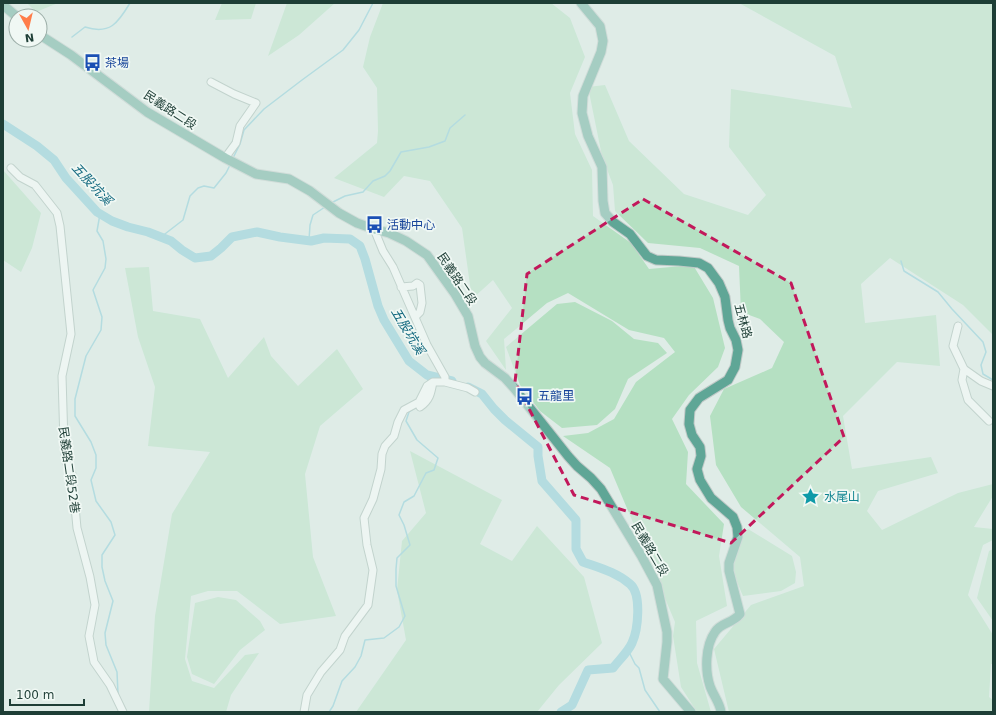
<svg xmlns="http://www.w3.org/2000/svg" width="996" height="715" viewBox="0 0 996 715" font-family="'DejaVu Sans','Noto Sans TC',sans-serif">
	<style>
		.green { fill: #b5e0c2 }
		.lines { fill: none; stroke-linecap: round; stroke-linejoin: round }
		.stream { stroke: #81c7d7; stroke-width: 1.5 }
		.river { stroke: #81c7d7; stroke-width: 9 }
		.minor-casing { stroke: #a1b4ae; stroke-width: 9 }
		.major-casing { stroke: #c0c9c7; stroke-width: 11 }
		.minor { stroke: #fff; stroke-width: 7 }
		.major { stroke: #5fa696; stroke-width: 9 }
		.marked { fill: none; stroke: #c2185b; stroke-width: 3; stroke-dasharray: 8 5; stroke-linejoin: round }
		.labels { text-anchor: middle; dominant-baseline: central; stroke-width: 3.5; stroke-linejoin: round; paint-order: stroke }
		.transit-label { font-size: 12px; fill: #164399; stroke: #f0f8f4; text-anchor: start }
		.street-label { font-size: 12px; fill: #1e3e36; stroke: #f0f8f4 }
		.culture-label { font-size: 12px; fill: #0d838f; stroke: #f0f8f4; text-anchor: start }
		.water-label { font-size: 13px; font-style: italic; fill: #13697f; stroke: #f0f8f4 }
	</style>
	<rect width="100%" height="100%" fill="#dfece7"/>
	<path class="green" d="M27,3H58L36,12Z
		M222,3H256L251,19L215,20Z
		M287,3H335L299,35L268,56Z
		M383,3H551L570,18L585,57L570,93L575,134L592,170L593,216L631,243L649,269L693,265L713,298L725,348L718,367L689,395L672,419L688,452L686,484L724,524L719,556L727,606L696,621L697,663L711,712H697L681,687L673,636L675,622L610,468L563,436L588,433L614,419L636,382L675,352L664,338L629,330L568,293L547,303L504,339L506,370L486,341L512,308L493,280L472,299L462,228L430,181L404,176L384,197L334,178L377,143L378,131L377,88L363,67L370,37Z
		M739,3H993V335L963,305L890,258L861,284L865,323L936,315L940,366L897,362L843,416L852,469L931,457L938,473L878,491L867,511L882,530L958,493L993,484V496L974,527L993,529V540L983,545L968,595L993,635V664H991L989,697L993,700V712H729L714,649L751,605L804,586L800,557L741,507L716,465L710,416L724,389L772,368L784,342L760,319L741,312L739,266L700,248L648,243L615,211L613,185L602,156L588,87L605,85L629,141L684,194L748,215L766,195L729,147L731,89L852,108L835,56Z
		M3,170L41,213L32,248L21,272L3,260Z
		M149,267L153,311L200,319L228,378L264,337L271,356L298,386L337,349L363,389L320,426L305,474L313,557L336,616L280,624L237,591H208L191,596L185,659L192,681L214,688L245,655L259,653L231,695L226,712H149L155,616L172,514L210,452L148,446L155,387L138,337L125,268Z
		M575,302L612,321L634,339L658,343L667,353L628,379L615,409L597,425L562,428L540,411L520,385L506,347L557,304Z
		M410,451L502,500L480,544L512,561L537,526L584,577L602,643L559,685L537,712H356L406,640L397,590L402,541L426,513Z
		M748,529L792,556L796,572L795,583L781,591L743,596C738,584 731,570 732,556C733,547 742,537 748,529Z
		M993,549V621L977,598L989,551Z
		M218,597L236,600L260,621L265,630L240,650L214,684L192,674L187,657L195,603Z"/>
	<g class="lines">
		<path class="stream" d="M72,37L85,27C110,35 118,23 130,3
			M233,158L240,144L244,130L264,109L302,80L343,50L359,30L373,3
			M331,203L345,196L363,192L373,181L385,176L390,171L401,152L429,147L445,141L450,128L465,115
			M100,214L97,231L103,241L106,259L105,268L93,290L102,317L101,330L86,356L75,399V416L91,442L96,455V468L91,480L96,501L111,522L115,535L102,555V567L105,581L113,601L105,633L106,645L117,672L118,694
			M161,237L183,220L190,196L198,188L204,186L214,188L226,173L230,165
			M309,240L310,225L313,215L325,207
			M901,261L904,271L938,292L952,309L983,342L986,352L981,365L983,374L993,380
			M427,375L428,382
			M628,650L635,664L639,668L645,690L660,712
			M329,712L333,706L342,681L355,667L361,656L365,640L384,638L399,627L405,616L396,586V569L397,558L410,545L404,525L399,515L404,502L414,496L426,473L434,470L438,458L417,440L406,421L409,412L415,408"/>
		<path class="river" d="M3,124L37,146L54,160L66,178L97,212L112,221L128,227L148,232L171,241L182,250L195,258L211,256L221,248L232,237L257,232L280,237L311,241L324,238L350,239L360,246L365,259L378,306L384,320L409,361L427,375L452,381
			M468,387L482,394L494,409L505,420L538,447V456L542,481L576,520V549L583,562C600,568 616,572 630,584C642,594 638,630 632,643C628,652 619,660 613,668L588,670L572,705L561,712"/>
		<defs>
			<path id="minor" d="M211,82L234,94L256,103L240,126L236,143L225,158
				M11,168L20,177L35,185L57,213L60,226L71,334L62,376L64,443L66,462L72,474L77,528L90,577L95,605L89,636L94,662L110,685L123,712
				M374,229L383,251L393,267L427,345L445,377V382
				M401,287L413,286L417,283L420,285L422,303L420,312L415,317
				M958,326L953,346L964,369L981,381L993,386
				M964,369L962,380L968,400L989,421
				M420,407C430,400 431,393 433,382
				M304,712L307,695L321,672L340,650L345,636L368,605L373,570L367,545L364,518L373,499L381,469L382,454L385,446L394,436L398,422L404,410L419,402L427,386L433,382H445L468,388L475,392"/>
			<path id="major" d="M581,3L600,26L603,41L601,52L583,96L582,113L588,136L602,167L603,201L605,213L613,222L630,234L647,256L656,260L679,261L699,263L708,268L719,283L725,297L728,320L730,328L736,340L738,350L735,367L728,380L699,398L690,410L689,424L692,435L700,447L701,456L697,469L700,480L711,498L733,517L737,527L738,537L729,563V571L740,614C732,624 721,622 715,632C705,646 705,671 710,686C713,695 720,703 721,712
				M3,5L16,16
				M40,35L71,55L147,112L225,158L256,174L289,179L310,191L339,213L357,223L374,229L389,233L406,241L427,255L455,294L468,316L475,346L480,357L485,363L505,378L514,388L568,456L577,466L591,478L601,489L642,557L657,585L667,632V642L663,679L691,712"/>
		</defs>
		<use href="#minor" class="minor-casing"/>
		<use href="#major" class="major-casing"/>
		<use href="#minor" class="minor"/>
		<use href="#major" class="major"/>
	</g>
	<path d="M0 0H996V715H0ZM643,199L791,283L844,437L731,543L574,495L515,382L527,274Z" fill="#dfece7" fill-opacity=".55" fill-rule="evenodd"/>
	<path class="marked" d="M643,199L791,283L844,437L731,543L574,495L515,382L527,274Z"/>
	<defs>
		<symbol id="bus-bare" viewBox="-9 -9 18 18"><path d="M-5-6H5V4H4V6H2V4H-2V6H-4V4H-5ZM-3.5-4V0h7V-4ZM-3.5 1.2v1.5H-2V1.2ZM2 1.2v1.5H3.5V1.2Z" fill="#1a4fb4" stroke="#f0f8f4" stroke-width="2.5" paint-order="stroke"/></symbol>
		<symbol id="sight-bare" viewBox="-9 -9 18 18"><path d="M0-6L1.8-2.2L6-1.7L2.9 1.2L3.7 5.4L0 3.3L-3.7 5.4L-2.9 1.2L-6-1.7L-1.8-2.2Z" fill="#0f9aa8" stroke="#f0f8f4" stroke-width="2.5" paint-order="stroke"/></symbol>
	</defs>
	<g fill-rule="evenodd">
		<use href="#bus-bare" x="80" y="50" width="25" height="25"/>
		<use href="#bus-bare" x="362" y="212" width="25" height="25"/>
		<use href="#bus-bare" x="512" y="384" width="25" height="25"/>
		<use href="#sight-bare" x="798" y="484" width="25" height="25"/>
	</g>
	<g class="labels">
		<g class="transit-label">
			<text x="105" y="63">茶場</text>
			<text x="387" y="225">活動中心</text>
			<text x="538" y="396">五龍里</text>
		</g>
		<g class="street-label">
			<text transform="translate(170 110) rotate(33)">民義路二段</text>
			<text transform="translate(457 279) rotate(56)">民義路二段</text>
			<text transform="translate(743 321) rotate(75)">五林路</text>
			<text transform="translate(69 470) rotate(82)">民義路二段52巷</text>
			<text transform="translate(650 549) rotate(60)">民義路二段</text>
		</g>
		<g class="culture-label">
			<text x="824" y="497">水尾山</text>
		</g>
		<g class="water-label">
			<text transform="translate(92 184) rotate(47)">五股坑溪</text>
			<text transform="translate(408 331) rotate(59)">五股坑溪</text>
		</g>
	</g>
	<rect width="996" height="715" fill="none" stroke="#1e3e36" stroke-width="8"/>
	<g transform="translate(28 28) rotate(172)"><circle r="19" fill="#f0f8f4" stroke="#9caea8"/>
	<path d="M0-3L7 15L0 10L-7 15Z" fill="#ff7d4a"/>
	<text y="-6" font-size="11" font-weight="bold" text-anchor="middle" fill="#1e3e36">N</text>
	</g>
	<path d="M10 699v6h74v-6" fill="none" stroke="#1e3e36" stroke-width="2"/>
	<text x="16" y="699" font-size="12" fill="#1e3e36" stroke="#f0f8f4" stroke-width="3" paint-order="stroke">100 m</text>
</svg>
